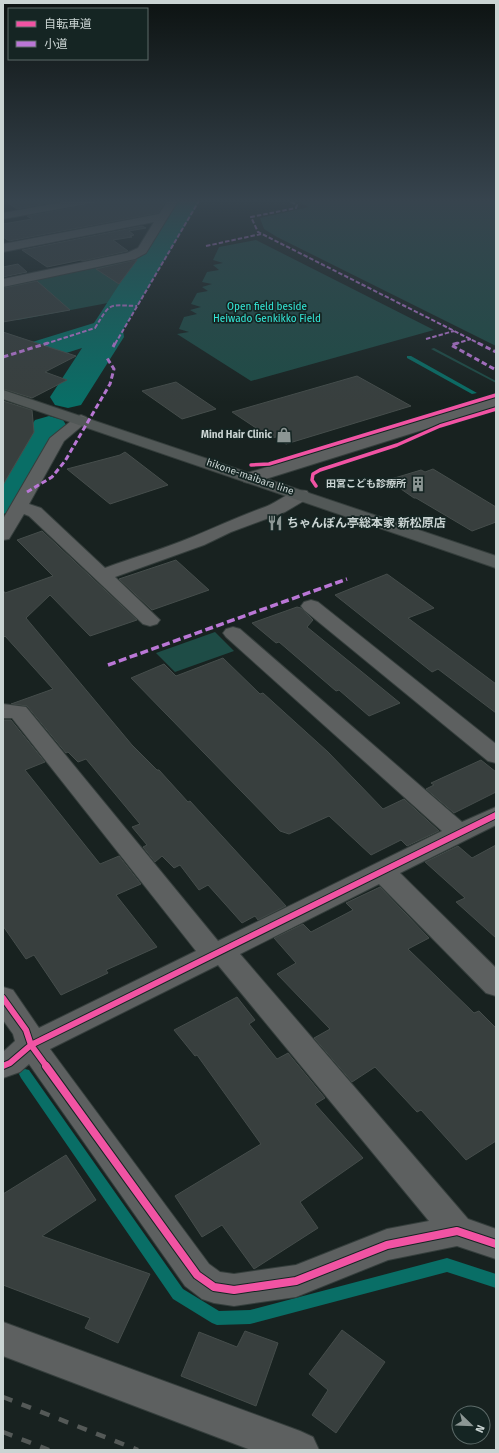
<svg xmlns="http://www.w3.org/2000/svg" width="499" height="1453" viewBox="0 0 499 1453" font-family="'Fira Sans','Noto Sans JP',sans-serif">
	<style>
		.green { fill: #1e4c46 }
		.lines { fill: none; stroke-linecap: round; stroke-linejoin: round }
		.stream { fill: #096e66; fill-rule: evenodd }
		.river { fill: #096e66; fill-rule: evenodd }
		.building { fill: #383f3e; stroke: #454d4b }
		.minor-casing { stroke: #353e3c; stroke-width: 2 }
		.major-casing { stroke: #353e3c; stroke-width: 2 }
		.minor { fill: #5d6060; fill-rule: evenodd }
		.major { fill: #525857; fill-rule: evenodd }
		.rail { stroke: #545957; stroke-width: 4.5; stroke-dasharray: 10 10; stroke-linecap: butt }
		.quiet-far2 { stroke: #ba77d6; stroke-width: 2; stroke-dasharray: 4.5 2; stroke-linecap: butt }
		.quiet-far1 { stroke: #ba77d6; stroke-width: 3; stroke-dasharray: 5.5 3; stroke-linecap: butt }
		.quiet { stroke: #ba77d6; stroke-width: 3.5; stroke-dasharray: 8 3.5; stroke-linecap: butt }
		.cycleway-far2-casing { stroke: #152523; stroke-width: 5.5 }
		.cycleway-far1-casing { stroke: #152523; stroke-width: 8 }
		.cycleway-casing { stroke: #152523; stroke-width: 10 }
		.cycleway-far2 { stroke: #f153a3; stroke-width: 3.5 }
		.cycleway-far1 { stroke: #f153a3; stroke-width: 6 }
		.cycleway { stroke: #f153a3; stroke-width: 8 }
		.labels { text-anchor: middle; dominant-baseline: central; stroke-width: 3.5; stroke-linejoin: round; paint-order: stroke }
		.far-park-label { font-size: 10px; fill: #35eada; stroke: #152523 }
		.far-poi-label { font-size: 10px; font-weight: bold; fill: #cad4d3; stroke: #152523; text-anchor: end }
		.far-street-label { font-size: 10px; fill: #cad4d3; stroke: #152523 }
		.poi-label { font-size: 12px; font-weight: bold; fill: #cad4d3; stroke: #152523; text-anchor: start }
	</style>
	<rect width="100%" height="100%" fill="#182220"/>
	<path class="green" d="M293,199H496V346L277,237L264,229L260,218L309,207Z
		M256,240L434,330L251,381L177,334L189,332L179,329L184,317L197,314L190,310L201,307L191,304L197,293L208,291L202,287L212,284L202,282L207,272L219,270L213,265L223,263L213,260L219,247Z
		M144,258L113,302L18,320L3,306V287Z
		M434,348L496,381V383L431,349Z
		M215,632L234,651L175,672L156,653Z"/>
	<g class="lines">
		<path class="stream" d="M407,356H411L477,393L472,394L407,358Z
			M25,1069L29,1070L183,1289L219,1311L250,1310L447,1258L496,1274V1288L447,1272L250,1324L217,1325L212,1323L173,1299L21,1078L19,1074L21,1070Z"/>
		<path class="river" d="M175,199H201L123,330L124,337L81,405L68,408L55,405L50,397L82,348L3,373V351L94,323Z
			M49,416L63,420L68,428L18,510L3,514V469L35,420Z"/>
	</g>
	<path class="building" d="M3,199H70L17,209Z
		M104,199H167L158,213L9,241L3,237V224L32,219L27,216L98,203Z
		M142,226L146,228L129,231L134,235L130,236L132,237L113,240L128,251L83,261L81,260L47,267L22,250Z
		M137,260L119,284L96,269L135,260Z
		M18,264L27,272L3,277V267Z
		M37,281L70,310L3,322V288Z
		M3,332L76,356L45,372L67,380L32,398L3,389Z
		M357,376L411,406L286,444L276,437L271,438L232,412Z
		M176,382L216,409L182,419L142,391Z
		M3,401L32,410L34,432L3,485Z
		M125,452L168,485L110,504L67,469L120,455Z
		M433,469L496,507V522L472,531L416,498H414L388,480L421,470L425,472Z
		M42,531L137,620L90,636L50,595L26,618L132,745L157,770H159L188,802L190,801L286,906L258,920L255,916L242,923L208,885L199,890L180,865L174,868L162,856L155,862L143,847L147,845L132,827L140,824L86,759L78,762L68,752L66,753L27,706L11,704L53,689L5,636L3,638V590L5,593L53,576L17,540Z
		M176,560L209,590L152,610L119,579Z
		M387,574L434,608L408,618L496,684V713L438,669L432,672L335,595Z
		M297,607L301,608L313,620L307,627L400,703L369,716L339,690L336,691L279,642L276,643L252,623Z
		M223,658L260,694L263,693L328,752L383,809L404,799L439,831L407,846L401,840L371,855L329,816L289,834L280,831L131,678L164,664L176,676Z
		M3,720H11L45,762L25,770L100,864L119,856L141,884L116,895L157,947L106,970L108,973L61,995L34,955L26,959L3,926Z
		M481,760L496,772V792L454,813L426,789L434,785L431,783Z
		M496,845V938L456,902L465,898L425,862L458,846L472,858Z
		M380,887L429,938L408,949L474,1013L479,1011L496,1028V1141L466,1160L421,1110L417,1112L375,1067L352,1082L314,1038L330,1029L277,974L296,963L274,938L303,924L311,932L353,910L346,903Z
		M237,997L255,1020L249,1024L277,1059L288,1053L325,1098L315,1104L363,1158L300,1202L318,1228L254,1269L222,1225L202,1237L175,1196L261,1144L197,1055L195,1056L174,1030Z
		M66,1155L96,1200L42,1236L150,1274L118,1343L85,1328L90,1318L3,1285V1194Z
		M342,1330L385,1362L336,1433L312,1415L328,1390L309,1374Z
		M245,1331L278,1343L256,1406L181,1376L199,1332L237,1347Z"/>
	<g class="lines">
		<defs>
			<path id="minor" d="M79,199H103L98,202L3,219V213Z
				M169,199H179L146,253L135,259L3,287V279L127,253L138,248L154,222L3,252V244L159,214Z
				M496,397V407L256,482L250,483L244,482L242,478L244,474Z
				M81,415L86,417L89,420L64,441L29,504L41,508L105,568C134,557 164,549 192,537C216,527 240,516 265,507C279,502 292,488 307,491L310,495L307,499L285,512L231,532L204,545L115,577L160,620L157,624L150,626L143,624L29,516L24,514L9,539L3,540V519L50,438L76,417Z
				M311,600L318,602L496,744V763L488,761L304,610L301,606L304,602Z
				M233,627L240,629L462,822L496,807V825L400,873L496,968V996L486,993L379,884L240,954L468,1219L496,1229V1259L457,1246L388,1260L296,1297L234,1306L214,1303L202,1299L185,1286L29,1064L20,1072L3,1078V1052L15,1041L13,1034L3,1020V987L13,990L39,1028L196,951L12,718H3V704L26,707L218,941L442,831L226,637L223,633L226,629ZM218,965L429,1221L387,1229L296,1265L234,1274L220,1272L209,1264L50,1049Z
				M3,1322L300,1431L313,1437L319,1450H251L3,1356Z"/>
			<path id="major" d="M3,390L496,556V568L3,399Z"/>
		</defs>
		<use href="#minor" class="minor-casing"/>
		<use href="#major" class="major-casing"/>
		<use href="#minor" class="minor"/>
		<use href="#major" class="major"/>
		<path class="rail" d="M3,1397L138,1450
			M3,1432L49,1450"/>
		<path class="quiet-far2" d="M285,199L297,205L296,208L251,217L258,232L480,344
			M206,246L261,234
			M426,339L454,331
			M45,344L95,328C111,302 107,305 137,306
			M115,344L200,199
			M455,344L471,339"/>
		<path class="quiet-far1" d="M458,343L451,345L496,370
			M478,343L496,352
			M113,347L115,343
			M3,357L48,343
			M27,492L52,477L65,461L110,384L114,369L107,358"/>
		<path class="quiet" d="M108,665L347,579"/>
		<defs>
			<path id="cycleway-far2" d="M251,465L269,464L496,395
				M316,486L312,480L313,474L320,470L397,445L440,426L496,409"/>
			<path id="cycleway-far1" d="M3,998L26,1030L31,1045L47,1067
				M3,1066L10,1063L31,1045L496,815"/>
			<path id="cycleway" d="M46,1066L197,1275L214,1287L234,1290L296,1281L387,1245L457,1231L496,1244"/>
		</defs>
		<use href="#cycleway-far2" class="cycleway-far2-casing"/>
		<use href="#cycleway-far1" class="cycleway-far1-casing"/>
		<use href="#cycleway" class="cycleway-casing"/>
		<use href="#cycleway-far2" class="cycleway-far2"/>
		<use href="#cycleway-far1" class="cycleway-far1"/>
		<use href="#cycleway" class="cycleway"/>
	</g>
	<linearGradient id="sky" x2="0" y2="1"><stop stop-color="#0d1312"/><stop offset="0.5" stop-color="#37444e"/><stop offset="1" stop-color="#37444e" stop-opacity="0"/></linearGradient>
	<rect width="499" height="402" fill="url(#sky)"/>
	<defs>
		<symbol id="shop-bare" viewBox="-9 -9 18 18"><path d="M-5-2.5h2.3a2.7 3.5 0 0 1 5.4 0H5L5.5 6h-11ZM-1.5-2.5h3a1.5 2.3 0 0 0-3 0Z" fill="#8c9694" stroke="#152523" stroke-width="2.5" paint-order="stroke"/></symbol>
		<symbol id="building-bare" viewBox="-9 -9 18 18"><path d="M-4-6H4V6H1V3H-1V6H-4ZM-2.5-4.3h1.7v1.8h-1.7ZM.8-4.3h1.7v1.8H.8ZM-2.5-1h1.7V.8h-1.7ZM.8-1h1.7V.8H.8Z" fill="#8c9694" stroke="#152523" stroke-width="2.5" paint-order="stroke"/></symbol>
		<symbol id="restaurant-bare" viewBox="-9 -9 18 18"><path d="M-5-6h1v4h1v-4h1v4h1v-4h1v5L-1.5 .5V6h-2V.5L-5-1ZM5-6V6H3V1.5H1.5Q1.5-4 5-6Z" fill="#8c9694" stroke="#152523" stroke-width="2.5" paint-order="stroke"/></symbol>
	</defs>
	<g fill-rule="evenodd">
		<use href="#shop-bare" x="273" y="424" width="22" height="22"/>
		<use href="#building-bare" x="407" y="473" width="22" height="22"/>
		<use href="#restaurant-bare" x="264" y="512" width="22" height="22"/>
	</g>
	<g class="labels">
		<g class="far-park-label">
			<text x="267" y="307">Open field beside<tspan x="267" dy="12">Heiwado Genkikko Field</tspan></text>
		</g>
		<g class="far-poi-label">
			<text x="272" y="435">Mind Hair Clinic</text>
			<text x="406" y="484">田宮こども診療所</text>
		</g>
		<g class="far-street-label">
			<text transform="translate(250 477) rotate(19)">hikone-maibara line</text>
		</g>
		<g class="poi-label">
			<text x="287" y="523">ちゃんぽん亭総本家 新松原店</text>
		</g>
	</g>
	<rect width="499" height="1453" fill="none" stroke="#cad4d3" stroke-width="8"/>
	<rect x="8" y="8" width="140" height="52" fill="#152523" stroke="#5d6b69"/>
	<rect x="16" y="21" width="20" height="6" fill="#f153a3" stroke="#5d6b69"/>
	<text x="44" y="28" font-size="12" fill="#cad4d3">自転車道</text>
	<rect x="16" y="41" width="20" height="6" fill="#ba77d6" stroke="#5d6b69"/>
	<text x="44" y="48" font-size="12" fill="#cad4d3">小道</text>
	<g transform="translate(471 1425) rotate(113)"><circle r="19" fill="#152523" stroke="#5d6b69"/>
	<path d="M0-3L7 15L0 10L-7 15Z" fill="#8c9694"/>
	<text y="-6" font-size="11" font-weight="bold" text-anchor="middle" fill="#cad4d3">N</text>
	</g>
</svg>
